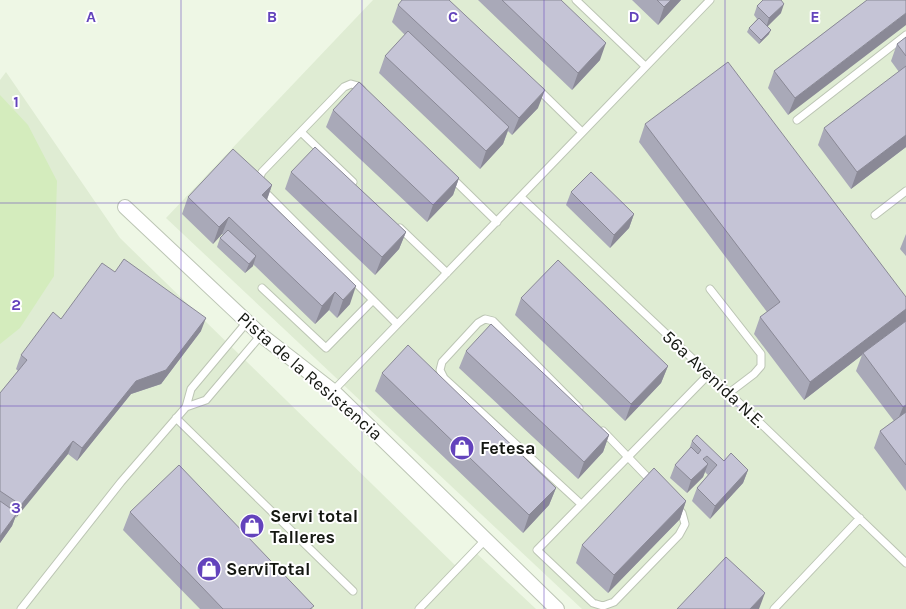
<svg xmlns="http://www.w3.org/2000/svg" width="906" height="609" viewBox="0 0 906 609" font-family="Karla,sans-serif">
	<style>
		.built { fill: #dfecd3 }
		.green { fill: #d4ecbd }
		.lines { fill: none; stroke-linecap: round; stroke-linejoin: round }
		.lane-casing { stroke: #bcc5b4; stroke-width: 9 }
		.street-casing { stroke: #bcc5b4; stroke-width: 16 }
		.lane { stroke: #fff; stroke-width: 7 }
		.street { stroke: #fff; stroke-width: 14 }
		.wall { fill: #a9a9b8 }
		.shaded-wall { fill: #8a8996 }
		.building { fill: #c5c4d6; stroke: #8a8996 }
		.grid { fill: none; stroke: #6343bc; stroke-width: 1; stroke-opacity: 0.55 }
		.labels { text-anchor: middle; dominant-baseline: central; stroke-width: 4; stroke-linejoin: round; paint-order: stroke }
		.street-label { font-size: 18px; fill: #141711; stroke: #fff }
		.poi-label { font-size: 18px; font-weight: bold; fill: #141711; stroke: #fff; text-anchor: start }
		.grid-label { font-size: 16px; text-anchor: middle; font-weight: bold; fill: #6343bc; stroke: #fff; stroke-width: 4; stroke-linejoin: round; paint-order: stroke }
	</style>
	<rect width="100%" height="100%" fill="#eef7e5"/>
	<path class="built" d="M373,0H906V609H582L166,218Z
		M6,72L120,238L459,569L474,551L536,609H0V80Z"/>
	<path class="green" d="M0,95L28,125L57,181L54,276L20,328L0,344Z"/>
	<g class="lines">
		<defs>
			<path id="lane" d="M576,0L645,66
				M538,89L582,132
				M797,120L906,35
				M301,132L353,182
				M450,176L497,222
				M258,181L262,172L344,87L351,84L358,86L362,90
				M263,190L397,324
				M521,197L729,393L906,563
				M875,215L906,191
				M400,228L447,273
				M262,288L326,348L373,300
				M710,289L761,354V366L754,374L729,393
				M333,391L710,0
				M186,407L206,400L261,335
				M579,408L493,321L485,319L478,323L442,362L440,370L444,378L581,504
				M176,418L353,591
				M603,431L653,483
				M676,507L682,513L685,524L679,535L614,602L603,606L593,603L537,550L709,374
				M21,609L121,482L186,407L191,389L247,322
				M419,609L486,539
				M774,609L860,518"/>
			<path id="street" d="M125,207L261,335L333,391L557,609"/>
		</defs>
		<use href="#lane" class="lane-casing"/>
		<use href="#street" class="street-casing"/>
		<use href="#lane" class="lane"/>
		<use href="#street" class="street"/>
	</g>
	<path class="wall" d="M478,0H561L600,60L572,90Z
		M632,0H681L658,25Z
		M867,0L788,115L768,88L774,71Z
		M398,5L538,108L512,135L508,131L503,144L480,169L379,73L385,56L405,35L392,22Z
		M757,6L781,13L767,26L769,34L759,44L747,32L749,28L757,19L754,15Z
		M906,37V147L851,189L818,145L824,128L899,72L891,61L897,44Z
		M333,110L459,178L453,195L427,222L326,127Z
		M645,124L906,297V491L874,448L880,431L894,421L856,371L862,355L804,400L754,334L760,317L767,312L639,142Z
		M291,172L406,232L399,249L375,275L285,189Z
		M272,185L267,200L350,304L337,318L329,310L315,324L253,264V266L245,273L217,247L220,238L223,235L222,234L213,244L182,214L188,197Z
		M571,192L634,214L629,228L610,248L566,205Z
		M906,234V256L900,249Z
		M115,272L201,331L161,384L131,394L77,461L68,454L15,518L12,526L0,543V393L18,371L16,369L21,355L61,319Z
		M521,298L668,366L661,383L625,421L515,315Z
		M466,351L609,435L603,452L578,479L459,368Z
		M382,373L556,488L549,505L523,533L375,391Z
		M692,441L724,461L748,470L743,483L710,519L692,501L697,488L708,475L705,472L703,477L687,493L670,478L675,465L689,450Z
		M686,501L680,519L608,593L576,563L582,545Z
		M130,512L313,609H200L123,530Z"/>
	<path class="shaded-wall" d="M671,0H681L658,25L664,7Z
		M784,4L781,13L766,28L769,18Z
		M906,13V25L788,115L795,98Z
		M771,30L769,34L759,44L761,40Z
		M606,43L600,60L572,90L578,73Z
		M545,90L538,108L512,135L519,118Z
		M509,127L503,144L480,169L486,151Z
		M906,135V147L851,189L857,172Z
		M459,178L453,195L427,222L433,205Z
		M272,185L266,202L262,195Z
		M634,214L629,228L610,248L614,235Z
		M229,217L222,234L213,244L219,227Z
		M406,232L399,249L375,275L382,257Z
		M256,256L253,266L245,273L249,264Z
		M356,286L350,304L337,318L343,300Z
		M335,292L329,310L315,324L322,306Z
		M906,309V321L863,353L862,355L804,400L810,382Z
		M206,318L201,331L161,384L131,394L77,461L82,448L136,381Z
		M668,366L661,383L625,421L631,404Z
		M906,405V417L896,424L903,407Z
		M609,435L603,452L578,479L584,462Z
		M73,441L68,454L16,518L21,505Z
		M708,464L703,477L687,493L691,480Z
		M748,470L743,483L710,519L715,506Z
		M556,488L549,505L523,533L529,515Z
		M686,501L680,519L608,593L614,575Z
		M17,513L12,526L0,543V536Z
		M765,593L759,609H750Z"/>
	<path class="building" d="M402,0H449L545,90L519,118L398,5Z
		M502,0H561L606,43L578,73Z
		M657,0H671L664,7Z
		M763,0H781L784,4L769,18L757,6Z
		M867,0H906V13L795,98L774,71Z
		M759,18L771,30L761,40L749,28Z
		M408,31L509,127L486,151L385,56Z
		M906,37V56L897,44Z
		M728,62L906,297V309L810,382L760,317L780,302L645,124Z
		M906,66V135L857,172L824,128Z
		M359,82L459,178L433,205L333,110Z
		M315,147L406,232L382,257L291,172Z
		M233,149L272,185L262,195L356,286L343,300L335,292L322,306L229,217L219,227L188,197Z
		M591,172L634,214L614,235L571,192Z
		M228,230L256,256L249,264L220,238Z
		M124,259L206,318L166,370L136,381L82,448L73,441L21,505L0,491V393L27,360L21,355L53,312L61,319L102,263L115,272Z
		M558,260L668,366L631,404L521,298Z
		M906,321V405L903,407L863,353Z
		M491,324L609,435L584,462L466,351Z
		M408,345L556,488L529,515L382,373Z
		M906,412V465L880,431Z
		M697,435L724,461L731,453L748,470L715,506L697,488L717,465L707,456L703,459L708,464L691,480L675,465L691,447L698,454L701,450L692,441Z
		M179,465L314,606L310,609H223L130,512Z
		M654,468L686,501L614,575L582,545Z
		M0,501L17,513L0,536Z
		M726,557L765,593L750,609H677Z"/>
	<path class="grid" d="M181,0V609M362,0V609M544,0V609M725,0V609M0,203H906M0,406H906"/>
	<defs>
		<symbol id="shop-disc" viewBox="-11 -11 22 22"><circle r="9.5" fill="#6343bc" stroke="#fff"/><path d="M-5-2.5h2.3a2.7 3.5 0 0 1 5.4 0H5L5.5 6h-11ZM-1.5-2.5h3a1.5 2.3 0 0 0-3 0Z" fill="#fff"/></symbol>
	</defs>
	<g fill-rule="evenodd">
		<use href="#shop-disc" x="448" y="434" width="28" height="28"/>
		<use href="#shop-disc" x="238" y="512" width="28" height="28"/>
		<use href="#shop-disc" x="195" y="555" width="28" height="28"/>
	</g>
	<g class="labels">
		<g class="street-label">
			<text transform="translate(310 376) rotate(41)">Pista de la Resistencia</text>
			<text transform="translate(714 379) rotate(43)">56a Avenida N.E.</text>
		</g>
		<g class="poi-label">
			<text x="480" y="448">Fetesa</text>
			<text x="270" y="516">Servi total<tspan x="270" dy="21">Talleres</tspan></text>
			<text x="226" y="569">ServiTotal</text>
		</g>
	</g>
	<g class="grid-label">
		<text x="91" y="22">A</text>
		<text x="272" y="22">B</text>
		<text x="453" y="22">C</text>
		<text x="634" y="22">D</text>
		<text x="815" y="22">E</text>
		<text x="16" y="107">1</text>
		<text x="16" y="310">2</text>
		<text x="16" y="513">3</text>
	</g>
</svg>
